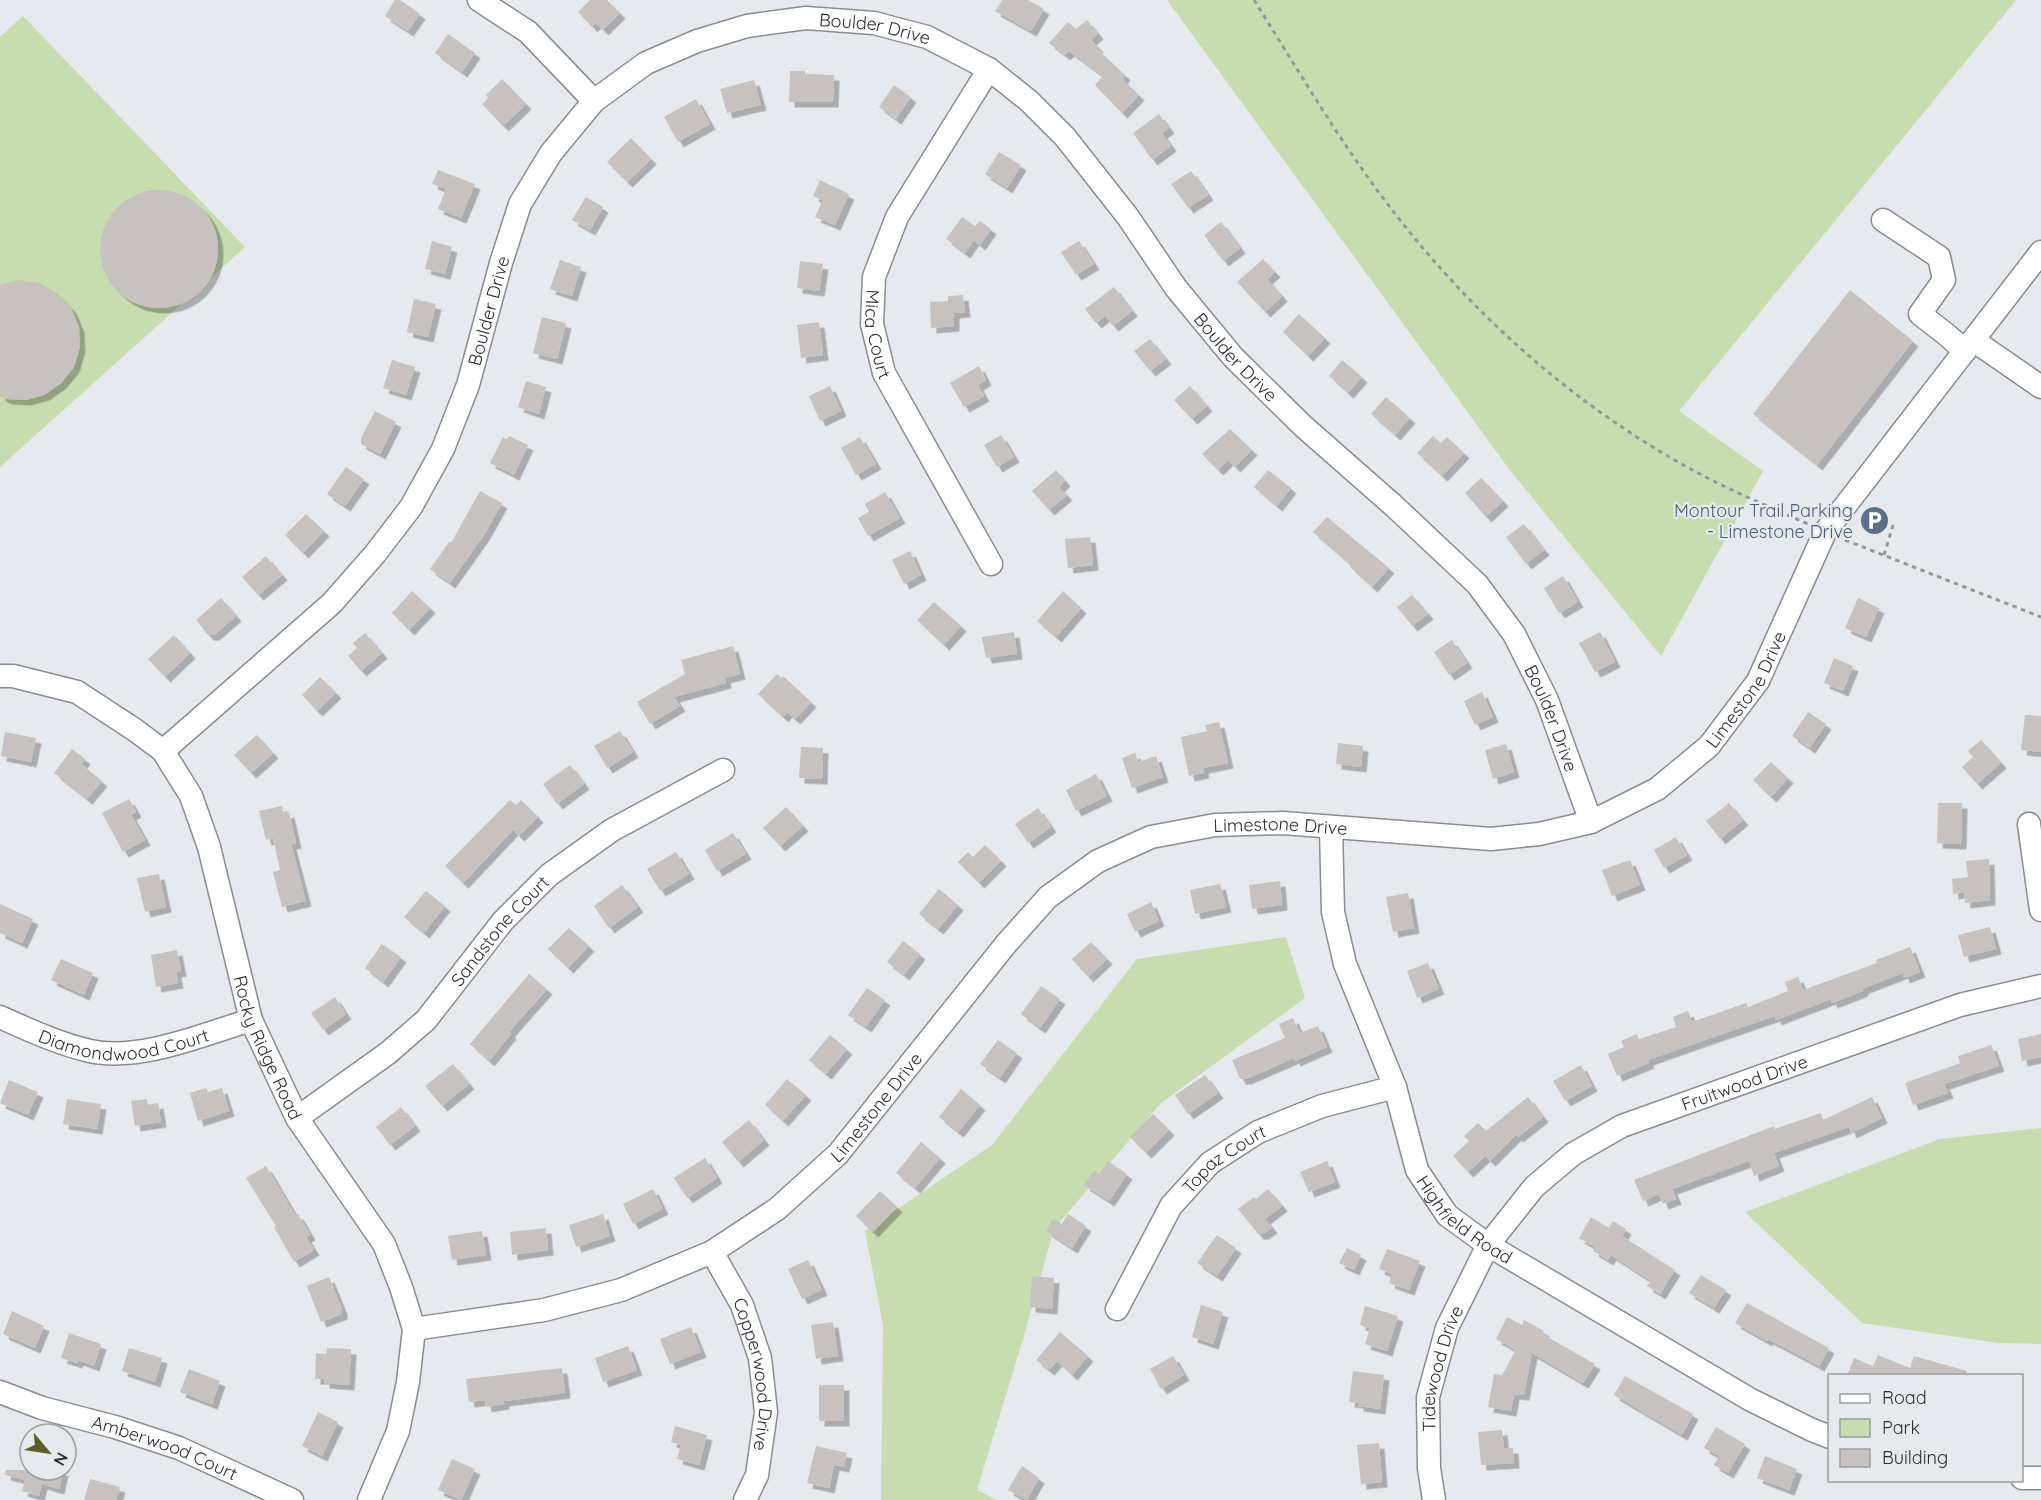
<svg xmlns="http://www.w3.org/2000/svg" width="2041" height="1500" viewBox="0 0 2041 1500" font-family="Quicksand,sans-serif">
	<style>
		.green { fill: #c7ddb0 }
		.building { fill: #c7c2bf; filter: url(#shadow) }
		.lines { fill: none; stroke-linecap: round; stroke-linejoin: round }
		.minor-casing { stroke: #898c90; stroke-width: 25 }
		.path { stroke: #949699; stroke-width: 3; stroke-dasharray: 4.5 4.5; stroke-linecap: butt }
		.minor { stroke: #fff; stroke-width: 22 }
		.labels { text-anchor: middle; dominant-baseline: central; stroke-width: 4.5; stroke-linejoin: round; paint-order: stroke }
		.street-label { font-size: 18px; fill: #2c2d2f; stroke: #e6e9ed }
		.service-label { font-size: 18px; fill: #4e5e75; stroke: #e6e9ed; text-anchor: end }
	</style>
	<defs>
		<filter id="shadow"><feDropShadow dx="5.5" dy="5.5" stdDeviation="0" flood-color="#0004"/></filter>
	</defs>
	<rect width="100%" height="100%" fill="#e6e9ed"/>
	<path class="green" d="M1167,0H2016L1679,411L1763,471L1661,656L1509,469Z
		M23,16L245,247L0,467V37Z
		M1286,937L1305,998L1161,1103L1054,1229L1023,1339L977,1490L997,1500H881L883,1325L865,1231L992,1145L1137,959Z
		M2041,1128V1344L1998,1343L1862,1323L1745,1212L1940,1139Z"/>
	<path class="building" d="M395,0H400L420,14L408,31L385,16Z
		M590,0H607L620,13L603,30L596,23L592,27L578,12Z
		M1002,0H1028L1044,9L1031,31L995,11Z
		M1087,20L1098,34L1091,40L1098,47L1096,48L1125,75L1122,79L1139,95L1122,113L1095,85L1103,76L1069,51L1065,55L1049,43L1068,22L1076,29Z
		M448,34L475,53L462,72L435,53Z
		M790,71H805V74L834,75L833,102H789Z
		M502,79L526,104L503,126L482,104L488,98L486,95Z
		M754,80L761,105L727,113L720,89Z
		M894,85L911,97L896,119L879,107Z
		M696,99L710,124L678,142L664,117Z
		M1159,114L1169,128L1162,133L1171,146L1152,160L1133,133Z
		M631,138L651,159L627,182L607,162Z
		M999,152L1021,165L1007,188L985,174Z
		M438,170L475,184L461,218L438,209L446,189L432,184Z
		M1191,171L1208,195L1188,208L1171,184Z
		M820,180L849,194L835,225L815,217L823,200L813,196Z
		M100 249a59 59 0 1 1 118 0a59 59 0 1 1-118 0Z
		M586,197L603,207L590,230L572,220Z
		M962,217L975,226L980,221L991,229L980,245L974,240L965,253L946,239Z
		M1221,222L1240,248L1223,261L1204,235Z
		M432,241L452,247L445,274L425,269Z
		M1079,241L1094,264L1076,275L1061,252Z
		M1263,259L1275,272L1267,279L1282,296L1265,312L1237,282Z
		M560,260L581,267L572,296L550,289Z
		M800,261L823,264L819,291L797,288Z
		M19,280L39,283L57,293L71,308L79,327L80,347L74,367L61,383L44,395L26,400L7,399L0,396V284Z
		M1114,287L1132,311L1113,326L1105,316L1096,323L1085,309Z
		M1850,290L1913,341L1817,465L1753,414Z
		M963,295L965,312L954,313V326L931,328L930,302L948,301V296Z
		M414,299L436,304L428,337L407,332Z
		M1299,314L1325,338L1308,356L1283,332Z
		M542,317L566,323L557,359L533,353Z
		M819,322L823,355L801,358L797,325Z
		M1150,339L1166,359L1150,371L1134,351Z
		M392,360L415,367L406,395L383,388Z
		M1342,360L1362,377L1348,393L1329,376Z
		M979,366L986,380L978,385L984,396L964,407L950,383Z
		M526,381L546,387L539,414L518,407Z
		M830,386L841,411L820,421L809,396Z
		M1190,386L1207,406L1192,419L1174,400Z
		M1386,397L1410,418L1395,435L1371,414Z
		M375,411L396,422L380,454L361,444V438Z
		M1230,429L1252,450L1235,467L1228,460L1218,470L1202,454Z
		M1001,435L1014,457L997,467L984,445Z
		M509,436L528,445L514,475L490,463L503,437L507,439Z
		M1433,436L1441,443L1447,437L1464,453L1442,476L1417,453Z
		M860,437L876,464L856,475L841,448Z
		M346,467L364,479L345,506L327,494Z
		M1056,470L1065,481L1059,487L1067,495L1049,510L1032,491Z
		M1268,470L1291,488L1277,506L1254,487Z
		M1481,478L1503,501L1486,517L1465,493Z
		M480,491L502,503L484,535L450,583L430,569L449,542L451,543Z
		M885,492L900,518L868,536L858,518L869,512L865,504Z
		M306,514L324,531L303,553L285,535Z
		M1327,517L1389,568L1372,587L1350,567L1351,565L1313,532Z
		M1524,524L1544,550L1526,564L1506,537Z
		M1090,537L1093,565L1068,568L1065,539Z
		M910,551L921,575L904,584L892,560Z
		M266,556L282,575L258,595L242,577Z
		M1563,576L1578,602L1559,613L1544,588Z
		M412,591L430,608L409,630L392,613Z
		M1063,591L1081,608L1056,637L1037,621Z
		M1412,595L1428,614L1412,626L1397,607Z
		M221,598L236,616L214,635H208L196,620Z
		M1858,598L1879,608L1866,637L1845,628Z
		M934,602L961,626L944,645L917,620Z
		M1014,632L1017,654L986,658L982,637Z
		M1600,632L1615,662L1595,672L1579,643Z
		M365,633L382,653L361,671L348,656L357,648L353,643Z
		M174,635L190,653L165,677L148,659Z
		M1452,640L1467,663L1449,675L1434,652Z
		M733,646L740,674L725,678L726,683L674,697L680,706L650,724L637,702L685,674L681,660Z
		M1834,658L1853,666L1843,691L1824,683Z
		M777,674L782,678L783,676L811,702L795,719L787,712L783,717L758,694Z
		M320,677L336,693L317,711L302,695Z
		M1482,692L1493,717L1475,725L1464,701Z
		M1808,712L1826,724L1810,748L1792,736Z
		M2025,715L2041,716V752L2021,750Z
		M1219,722L1228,763L1203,768L1204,773L1189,776L1181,737L1207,731L1205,725Z
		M620,731L633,752L607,768L594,746Z
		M5,732L36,738L31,762L1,756Z
		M257,735L273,753L251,773L234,755Z
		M1981,740L2001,763L1977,784L1962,767L1973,757L1968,751Z
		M1338,743L1363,746L1361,767L1336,764Z
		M1506,744L1514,772L1493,779L1485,750Z
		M801,747L823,748L822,779L799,778Z
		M72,749L85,759L81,764L102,781L87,799L54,773Z
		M1135,753L1138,762L1156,756L1163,777L1132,788L1122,758Z
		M1771,762L1788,778L1771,797L1753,780Z
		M570,765L584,784L557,804L543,784Z
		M1096,774L1107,796L1076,811L1066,790Z
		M129,799L136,812L131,815L145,840L123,852L102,813Z
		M510,800L516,805L521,800L538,817L519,836L513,830L463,883L445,866Z
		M1729,803L1743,820L1720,839L1706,821Z
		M1938,803H1962L1961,844L1937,843Z
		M282,806L283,814L289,812L296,843L291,844L306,901L282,907L273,872L280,870L273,838L266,840L259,811Z
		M786,807L803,826L780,846L763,828Z
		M1038,808L1051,827L1028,843L1015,824Z
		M733,833L746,854L717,871L705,850Z
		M1676,837L1687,855L1664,868L1654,850Z
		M985,845L1001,861L979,883L958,862L968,852L973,857Z
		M676,852L689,874L660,891L647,869Z
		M1989,859L1990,900L1965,903L1964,892L1953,894L1952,879L1968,877L1966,861Z
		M1630,860L1640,885L1612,896L1602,870Z
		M159,874L166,907L145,912L137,878Z
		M1280,881L1282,905L1252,909L1249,885Z
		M1220,884L1226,907L1195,914L1190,890Z
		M622,885L638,907L609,928L594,906Z
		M939,889L958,905L938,929L919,914Z
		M426,891L445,906L424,933L404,917Z
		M1408,893L1414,928L1393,932L1386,897Z
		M1151,902L1159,921L1135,932L1127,914Z
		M0,904L33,919L22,943L0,933Z
		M1990,927L1996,949L1964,957L1958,935Z
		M569,928L589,946L568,968L548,949Z
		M903,941L920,954L904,975L887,962Z
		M1091,942L1107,959L1088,977L1072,959Z
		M382,944L401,957L383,982L365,968Z
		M1910,947L1920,972L1904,978L1903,973L1862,989L1863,991L1832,1003L1831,999L1776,1020L1775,1016L1699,1042L1648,1060L1649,1063L1617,1076L1608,1054L1624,1047L1621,1041L1637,1034L1639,1039L1676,1027L1673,1017L1688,1011L1692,1022L1746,1003L1748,1007L1788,991L1785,982L1798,977L1803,990L1877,963L1876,960Z
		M177,950L181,971L176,972L178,983L156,987L151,955Z
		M61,959L93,973L84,995L51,980Z
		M1428,963L1439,989L1417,998L1407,971Z
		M529,974L547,989L509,1032L511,1034L489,1061L470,1044Z
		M1041,986L1060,999L1040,1028L1021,1014Z
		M867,988L885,1000L866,1027L848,1015Z
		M335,997L346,1014L323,1030L311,1013Z
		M1293,1018L1300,1033L1318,1026L1327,1047L1295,1061L1294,1058L1246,1079H1240L1232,1060L1285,1038L1279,1024Z
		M2041,1034V1057L2022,1061L2018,1039Z
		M830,1035L847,1049L826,1074L809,1060Z
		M998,1040L1017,1053L1000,1078L980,1064Z
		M1991,1045L1999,1066L1944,1084L1948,1093L1913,1105L1905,1083L1960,1063L1958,1056Z
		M453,1064L469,1084L442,1106L425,1086Z
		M1581,1065L1592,1086L1565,1101L1553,1081Z
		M1205,1075L1218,1093L1188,1114L1175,1095Z
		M787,1079L806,1095L783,1121L765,1105Z
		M9,1080L38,1092L28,1115L0,1103Z
		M206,1088L208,1092L222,1088L229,1111L198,1121L190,1093Z
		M961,1089L980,1105L958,1132L939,1117Z
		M1528,1097L1543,1117L1518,1137L1516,1135L1490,1161L1485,1156L1468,1172L1453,1156L1469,1141L1464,1136L1478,1123L1486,1131Z
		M1872,1097L1882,1118L1851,1133L1849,1127L1774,1153L1779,1166L1754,1176L1749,1161L1672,1189L1676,1199L1663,1204L1659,1194L1643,1201L1634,1180L1774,1126L1775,1129L1821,1113L1823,1120Z
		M67,1099L101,1104L97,1129L63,1124Z
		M147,1099L148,1105L158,1103L161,1122L135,1126L131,1101Z
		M401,1107L415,1126L390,1145L376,1127Z
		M1153,1114L1169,1130L1146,1153L1130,1137Z
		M749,1120L764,1140L738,1162L722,1142Z
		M921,1142L940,1158L915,1188L896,1173Z
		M705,1158L717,1178L687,1198L674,1178Z
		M1108,1161L1127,1174L1109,1201L1084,1185L1094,1170L1099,1174Z
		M1327,1161L1335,1182L1309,1192L1300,1172Z
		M266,1166L295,1215L298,1214L310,1235L306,1237L314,1250L294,1262L274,1227L276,1226L246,1178Z
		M653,1189L663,1209L633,1224L623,1204Z
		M1268,1189L1282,1206L1265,1219L1272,1228L1263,1234H1258L1238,1209L1254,1197L1256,1199Z
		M880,1191L897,1207L873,1232L856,1216Z
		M603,1214L610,1236L576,1247L569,1225Z
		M1068,1214L1086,1226L1072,1248L1046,1231L1053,1219L1062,1224Z
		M1591,1217L1609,1228L1613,1221L1626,1229L1622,1236L1675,1270L1660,1294L1647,1286L1651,1281L1611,1255L1608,1260L1593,1251L1595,1247L1579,1238Z
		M546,1228L548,1250L512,1255L510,1232Z
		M482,1231L486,1255L452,1260L448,1236Z
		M1217,1235L1236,1248L1217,1276L1197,1263Z
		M1347,1248L1361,1255L1354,1270L1339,1263Z
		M1387,1249L1420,1261L1409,1290L1389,1283L1392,1274L1379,1269Z
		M808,1260L822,1290L802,1299L788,1269Z
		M1701,1275L1726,1290L1714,1308L1689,1293Z
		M1032,1276L1054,1278L1052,1309L1030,1307Z
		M329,1277L342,1309V1314L321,1322L307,1286Z
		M1747,1303L1829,1348L1819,1366L1768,1339L1767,1341L1735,1323Z
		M1201,1305L1223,1312L1213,1344L1192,1337Z
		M1365,1306L1398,1316L1387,1351L1365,1344L1370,1328L1360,1325Z
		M12,1311L44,1326L35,1348L3,1334Z
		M1507,1317L1522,1325L1524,1320L1544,1331L1542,1334L1595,1364L1583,1383L1532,1353L1524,1395L1514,1394L1511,1411L1488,1407L1494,1374L1502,1375L1516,1350L1496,1339Z
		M833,1322L838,1356L816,1359L811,1325Z
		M691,1327L701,1352L670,1364L660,1339Z
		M1060,1332L1088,1356L1072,1375L1057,1361L1049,1370L1036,1360Z
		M69,1333L101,1344L94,1366L78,1360L77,1363L61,1358Z
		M628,1346L637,1370L603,1382L595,1358Z
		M129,1348L162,1358L155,1382L122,1371Z
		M327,1348L351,1349L349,1385L324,1383V1379H315L316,1353L326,1354Z
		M1878,1355L1910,1368L1914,1356L1967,1371L1966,1376H1847L1854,1358L1873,1366Z
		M1173,1356L1184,1375L1161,1389L1150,1369Z
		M562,1368L565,1393L504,1401V1404L486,1407L485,1400L469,1402L466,1379Z
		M189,1369L220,1381L212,1404L180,1392Z
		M1353,1371L1384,1375L1380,1409L1358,1406V1403L1349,1402Z
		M1625,1376L1693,1414L1682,1435L1614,1395Z
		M819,1385H844V1421H819Z
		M318,1412L338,1422L322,1456L302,1446Z
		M675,1426L707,1435L699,1465L677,1459L681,1445L671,1442Z
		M1716,1427L1745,1444L1728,1473L1714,1465L1719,1456L1704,1448Z
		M1502,1430L1504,1448H1513L1514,1463L1481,1465L1478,1432Z
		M1379,1443L1382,1482L1361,1484L1357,1445Z
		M816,1446L847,1453L844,1467L834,1465L829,1488L807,1483Z
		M1765,1456L1797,1469L1789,1490L1757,1478Z
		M452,1459L475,1469L461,1500L438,1490Z
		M1022,1466L1039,1478L1027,1500L1008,1490Z
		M6,1470H63L59,1489L42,1484L39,1496L22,1491L25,1480L5,1475Z
		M90,1479L120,1487L116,1500H84Z"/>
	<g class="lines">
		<defs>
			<g id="minor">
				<path d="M479,0L528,32L594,101"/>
				<path id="s1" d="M989,69L897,217L874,277L872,324L884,373L991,564"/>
				<path d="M1883,220L1939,257L1944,280L1920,314L1947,335L1965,351"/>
				<path d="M1973,340L2041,387"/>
				<path id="s2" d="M0,676H13L77,692L135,730L163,751L191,796L209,847L251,1020L297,1118L384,1244L401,1287L414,1329L408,1382L398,1431L369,1500"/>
				<path id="s3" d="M163,751L332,603L375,554L411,507L443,449L468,385L501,263L520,204L551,153L594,101L646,63L697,41L747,26L806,18L874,23L927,37L989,69L1029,101L1065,137L1128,217L1176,288L1233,357L1303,426L1394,506L1477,584L1514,634L1547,700L1591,822"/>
				<path d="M2029,824L2041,910"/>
				<path id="s4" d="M1331,828L1333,912L1345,964L1395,1087L1417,1170L1447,1215L1488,1245L1751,1400L1812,1430L1830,1437"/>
				<path id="s5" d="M0,1017C29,1030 59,1044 90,1051C140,1062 204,1034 251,1020"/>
				<path id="s6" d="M297,1118L388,1053L426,1020L503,921L549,875L612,830L723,770"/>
				<path id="s7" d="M712,1252L742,1305L760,1358L766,1412L757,1475L745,1500"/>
				<path id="s8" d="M1117,1309L1171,1206L1210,1163L1258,1132L1322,1106L1395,1087"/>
				<path id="s9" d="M414,1329L544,1310L621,1290L712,1252L777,1209L838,1154L1006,944L1048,897L1098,861L1151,837L1215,825L1283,823L1491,839L1539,834L1591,822L1657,789L1709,746L1758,681L1825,532L2041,252"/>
				<path id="s10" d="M0,1392L42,1408L115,1427L179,1448L292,1500"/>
				<path d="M2022,1478H2041"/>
				<path id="s11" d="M1434,1500L1429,1468L1428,1397L1447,1328L1488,1245L1534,1187L1573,1154L1622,1126L1960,1005L2041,986"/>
			</g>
		</defs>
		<use href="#minor" class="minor-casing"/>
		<path class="path" d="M1254,0C1295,65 1334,132 1380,194C1458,299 1553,388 1666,455C1711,482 1760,503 1808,524
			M1845,540L2041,617
			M1884,555L1893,525"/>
		<use href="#minor" class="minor"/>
	</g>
	<defs>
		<symbol id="parking-disc" viewBox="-11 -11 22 22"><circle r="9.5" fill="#5c6f8a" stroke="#e6e9ed"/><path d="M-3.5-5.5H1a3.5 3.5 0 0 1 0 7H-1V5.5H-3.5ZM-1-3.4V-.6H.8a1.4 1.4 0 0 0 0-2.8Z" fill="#fff"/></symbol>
	</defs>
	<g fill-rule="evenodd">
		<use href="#parking-disc" x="1858" y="504" width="33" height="33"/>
	</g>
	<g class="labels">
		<g class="street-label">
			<text stroke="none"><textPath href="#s3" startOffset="1101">Boulder Drive</textPath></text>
			<text stroke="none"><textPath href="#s3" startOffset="561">Boulder Drive</textPath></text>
			<text stroke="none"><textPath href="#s1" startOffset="296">Mica Court</textPath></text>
			<text stroke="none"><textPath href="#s3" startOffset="1605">Boulder Drive</textPath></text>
			<text stroke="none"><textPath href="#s9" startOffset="1574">Limestone Drive</textPath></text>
			<text stroke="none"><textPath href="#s3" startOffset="2091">Boulder Drive</textPath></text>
			<text stroke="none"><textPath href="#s9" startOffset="1052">Limestone Drive</textPath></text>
			<text stroke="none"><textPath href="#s6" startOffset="278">Sandstone Court</textPath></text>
			<text stroke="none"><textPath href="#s5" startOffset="130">Diamondwood Court</textPath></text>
			<text stroke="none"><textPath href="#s2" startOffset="500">Rocky Ridge Road</textPath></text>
			<text stroke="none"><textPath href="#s11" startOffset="579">Fruitwood Drive</textPath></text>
			<text stroke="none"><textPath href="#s9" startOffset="530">Limestone Drive</textPath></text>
			<text stroke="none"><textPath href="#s8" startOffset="188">Topaz Court</textPath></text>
			<text stroke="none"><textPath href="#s4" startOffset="426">Highfield Road</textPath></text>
			<text stroke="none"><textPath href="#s11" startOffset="134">Tidewood Drive</textPath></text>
			<text stroke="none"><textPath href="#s7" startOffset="132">Copperwood Drive</textPath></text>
			<text stroke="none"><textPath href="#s10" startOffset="174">Amberwood Court</textPath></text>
		</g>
		<g class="service-label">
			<text x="1853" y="510">Montour Trail Parking<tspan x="1853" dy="21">- Limestone Drive</tspan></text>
		</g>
	</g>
	<rect x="1828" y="1374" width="195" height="108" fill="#e6e9ed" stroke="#9c9ea1" stroke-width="1.5"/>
	<rect x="1840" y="1394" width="30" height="9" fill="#ffffff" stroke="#9c9ea1" stroke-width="1.5"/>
	<text x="1882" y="1404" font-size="18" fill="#2c2d2f">Road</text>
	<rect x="1840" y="1419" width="30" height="18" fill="#c7ddb0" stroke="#9c9ea1" stroke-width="1.5"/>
	<text x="1882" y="1434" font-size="18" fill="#2c2d2f">Park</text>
	<rect x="1840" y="1449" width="30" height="18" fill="#c7c2bf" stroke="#9c9ea1" stroke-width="1.5"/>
	<text x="1882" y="1464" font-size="18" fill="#2c2d2f">Building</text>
	<g transform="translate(48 1452) rotate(119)"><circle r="28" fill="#e6e9ed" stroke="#9c9ea1" stroke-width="1.5"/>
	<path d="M0-4.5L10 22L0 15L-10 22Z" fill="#5e5d2a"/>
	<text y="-9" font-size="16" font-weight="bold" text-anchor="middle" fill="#2c2d2f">N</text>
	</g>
</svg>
